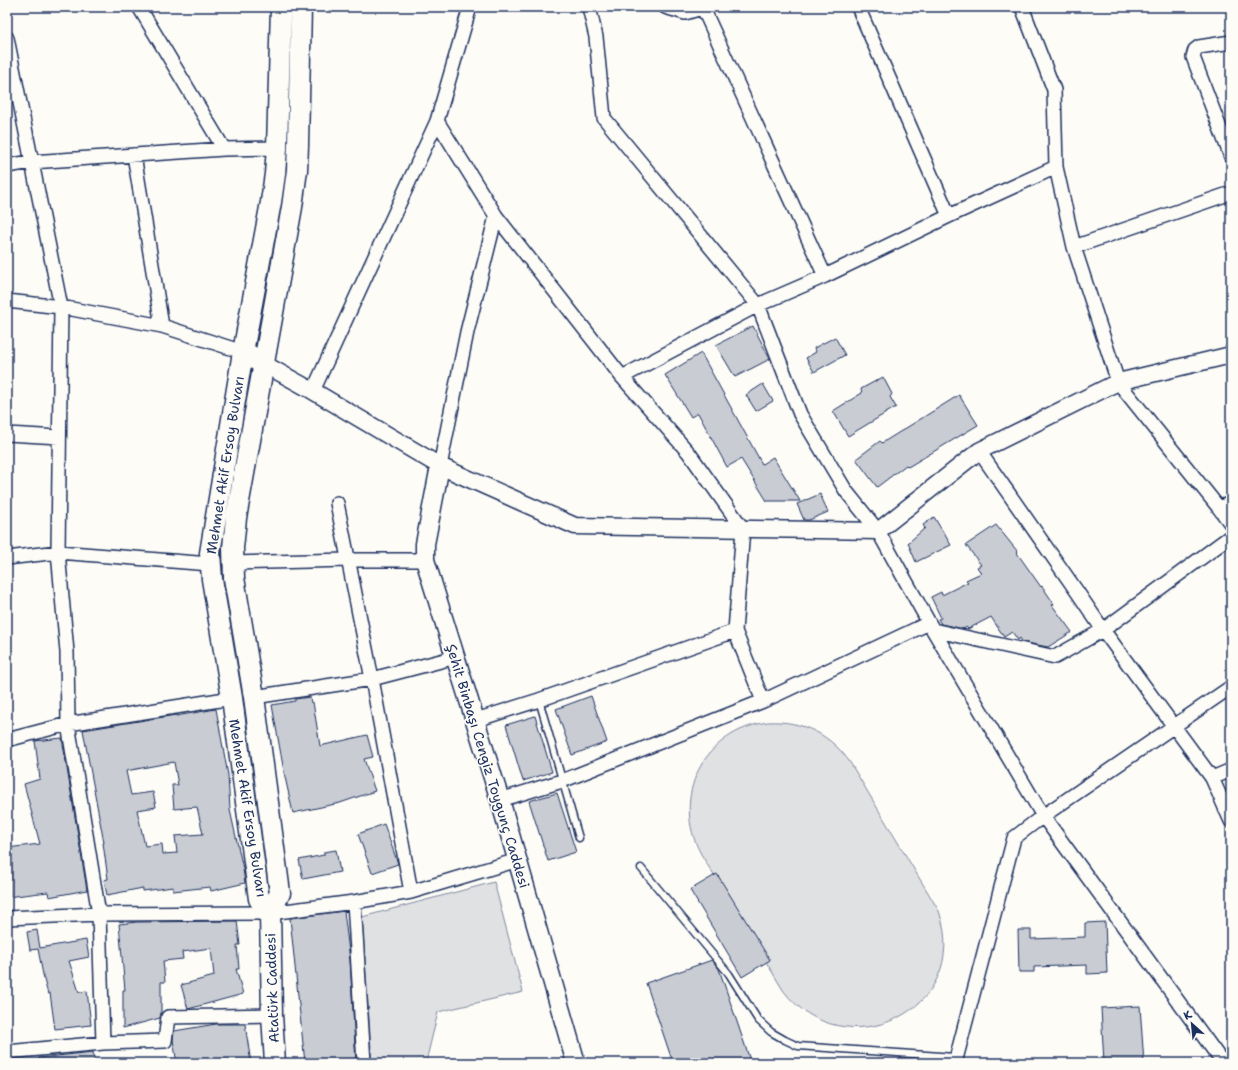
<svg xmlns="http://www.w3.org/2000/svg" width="1238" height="1070" viewBox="0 0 1238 1070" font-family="'Shantell Sans',sans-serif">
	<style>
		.green { fill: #e0e1e3; stroke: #7e88a0 }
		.building { fill: #c9ccd3; stroke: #1b2f5e; fill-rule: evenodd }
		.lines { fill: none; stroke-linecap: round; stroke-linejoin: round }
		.service-casing { stroke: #1b2f5e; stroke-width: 9 }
		.minor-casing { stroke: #1b2f5e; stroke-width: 16 }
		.tertiary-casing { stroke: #1b2f5e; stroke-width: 19 }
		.secondary-casing { stroke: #1b2f5e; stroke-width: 21 }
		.primary-casing { stroke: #1b2f5e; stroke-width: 23 }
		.trunk-casing { stroke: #1b2f5e; stroke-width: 24 }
		.service { stroke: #fdfcf7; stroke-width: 6 }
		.minor { stroke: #fdfcf7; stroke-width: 13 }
		.tertiary { stroke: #fdfcf7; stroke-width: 16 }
		.secondary { stroke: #fdfcf7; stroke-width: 18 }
		.primary { stroke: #fdfcf7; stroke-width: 20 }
		.trunk { stroke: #fdfcf7; stroke-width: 21 }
		.labels { text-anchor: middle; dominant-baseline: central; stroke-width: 3.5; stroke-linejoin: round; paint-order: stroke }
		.street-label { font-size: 14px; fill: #1b2f5e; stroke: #fdfcf7 }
	</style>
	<rect width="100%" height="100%" fill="#fdfcf7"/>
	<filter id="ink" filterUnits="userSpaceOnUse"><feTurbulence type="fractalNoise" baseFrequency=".025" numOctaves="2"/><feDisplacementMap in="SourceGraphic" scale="8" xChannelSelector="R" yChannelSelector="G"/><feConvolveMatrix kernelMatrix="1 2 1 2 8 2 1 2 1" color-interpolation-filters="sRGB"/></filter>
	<g filter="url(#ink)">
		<path class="green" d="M768,722C802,720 832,735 851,764L939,911C974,1012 842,1070 783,990L701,854C670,797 703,731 768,722Z
			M494,882L523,992L438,1012L426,1062L372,1063L362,917Z"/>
		<path class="building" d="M753,326L770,359L735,377L716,345Z
			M835,337L845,355L814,372L806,358L816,352L814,348Z
			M701,353L762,464L773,457L800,501H767L741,459L727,467L698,413L691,417L665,375Z
			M883,377L892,394L890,397L896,407L848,436L833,411L862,393L861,389Z
			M763,384L773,401L756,411L746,395Z
			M959,395L978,425L908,467L906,465L877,487L856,459L880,441L882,443Z
			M820,494L828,512L809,520H804L797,504Z
			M934,517L951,545L916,562L908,543L925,528L923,525Z
			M996,525L1018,552L1017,553L1041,587L1042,586L1054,604L1052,605L1072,632L1048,647L1022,642L1020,638L1018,640L1012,632L1004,637L991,617L968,629L966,627L964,629L941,624L938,619L941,618L931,597L941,592L942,595L968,582L966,580L981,573L977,567L981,565L966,545Z
			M591,696L607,742L572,755L556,709Z
			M310,697L311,703L313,702L320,746L367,735L373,757L364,759L375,791L340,803L293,813L285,777L272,705L295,701V699Z
			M216,709L228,775L230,810L243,869L245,883L211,891L210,887L173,891V887L143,891V888L107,895L104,880L108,879L103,843H104L83,730L176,715V716ZM174,762L178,785H172L174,809L197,807L203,834L175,836L177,853L163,854L162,844L145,846L137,810L156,807L153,792L131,795L126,771Z
			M535,716L552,772L523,781L506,725Z
			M62,738L87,890L49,897L48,892L7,897V848L40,844L24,784L40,779L35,741Z
			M557,793L576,852L548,861L529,801Z
			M384,824L398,864L372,873L358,834Z
			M336,850L340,872L303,879L299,860L324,855V852Z
			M717,874L770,960L742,977L690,890Z
			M344,911L350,960L356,1063H305L290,918Z
			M237,921L240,945H237L239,969H236L243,994L188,1009L181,985L214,976L211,948L182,952L183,959L163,961L165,982H161V1013L160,1018L123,1028V990H125L119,924L137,922Z
			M1105,922L1107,973L1087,974V965L1034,967V972H1019L1018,930H1031V939L1085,937V923Z
			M37,930L40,948L86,940L89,957L69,961L79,992L87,991L91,1025L55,1029L50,993L48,994L44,980L38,949L30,950L27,932Z
			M712,960L719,969L751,1063H673L646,983Z
			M1140,1006L1144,1063H1104L1101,1008Z
			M216,1024H245L251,1063H177L173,1040L174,1031Z
			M93,1052L95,1063H39V1058Z"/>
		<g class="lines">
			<defs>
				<path id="service" d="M539,700L579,838
					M641,868L729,974L758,1020L771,1032L785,1040L798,1046L955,1057"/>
				<path id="minor" d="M139,7L224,149
					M589,7L596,37L604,118L758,305L800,414L846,491L878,531L933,630L1043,816L1223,1063
					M665,7L685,13L705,7
					M858,7L949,216
					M703,8L825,276
					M7,38L61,307L58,552L67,652L68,724L99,914L103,1043
					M1231,42L1199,47L1195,50L1193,57L1231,157
					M437,121L496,216L622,377L689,453L743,529L735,631L763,701
					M134,155L162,326
					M7,166L31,162L224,149L277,148
					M1056,167L1074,247L1118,382L1219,508L1231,524
					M1074,247L1231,193
					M7,301L61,307L162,326L243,352
					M622,377L758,305L825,276L949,216L1056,167L1054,90L1022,7
					M313,391L437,121L470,7
					M7,434L59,437
					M979,451L1078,593L1103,630L1212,778L1231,821
					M440,466L467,332L496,216
					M337,503L372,679L411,892
					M1219,508L1231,503
					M7,558L58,552L210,564
					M233,563L348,560H425
					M933,630L1055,657L1103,630L1231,536
					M254,697L372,679L456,657
					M476,720L539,700L735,631
					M7,740L68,724L232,698
					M1212,778L1231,770
					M500,800L562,781L763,701L929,623
					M354,902L364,1063
					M7,918L99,914L270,913L354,902L411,892L518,860
					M7,1052L103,1043L165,1041L168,1017L272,1015
					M955,1063L1014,838L1043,816L1231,687"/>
				<path id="tertiary" d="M264,364L313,391L440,466L575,526L878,531L979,451L1118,382L1231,355"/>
				<path id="secondary" d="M440,466L425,544V560L500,800L576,1063"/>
				<path id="primary" d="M270,913L259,899L232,698L212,579L210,553L243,352L271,202L275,174L277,148L281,7
					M275,1063L272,1015L270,913L280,893L254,697L234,578L233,548L236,518L292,207L297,170L298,145L301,7"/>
				<path id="trunk" d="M243,352L264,364"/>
			</defs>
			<use href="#service" class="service-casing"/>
			<use href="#minor" class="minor-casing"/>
			<use href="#tertiary" class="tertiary-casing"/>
			<use href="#secondary" class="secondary-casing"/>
			<use href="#primary" class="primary-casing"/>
			<use href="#trunk" class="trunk-casing"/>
			<use href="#service" class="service"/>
			<use href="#minor" class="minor"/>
			<use href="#tertiary" class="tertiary"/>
			<use href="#secondary" class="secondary"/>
			<use href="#primary" class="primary"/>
			<use href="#trunk" class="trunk"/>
		</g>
	</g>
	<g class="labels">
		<g class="street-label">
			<text transform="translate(225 465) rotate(-81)">Mehmet Akif Ersoy Bulvarı</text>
			<text transform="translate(488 766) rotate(73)">Şehit Binbaşı Cengiz Toygunç Caddesi</text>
			<text transform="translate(248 808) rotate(81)">Mehmet Akif Ersoy Bulvarı</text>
			<text transform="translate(272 988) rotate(-92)">Atatürk Caddesi</text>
		</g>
	</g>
	<rect width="1238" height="1070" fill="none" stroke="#fdfcf7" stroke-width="24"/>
	<rect x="12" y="12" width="1214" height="1046" fill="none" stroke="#1b2f5e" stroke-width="1.5" filter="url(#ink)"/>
	<g transform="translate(1192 1024) rotate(333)" stroke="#fdfcf7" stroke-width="3" paint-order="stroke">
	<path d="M0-3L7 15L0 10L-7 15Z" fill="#1b2f5e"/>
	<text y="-6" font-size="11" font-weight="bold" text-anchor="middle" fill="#1b2f5e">K</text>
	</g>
</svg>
